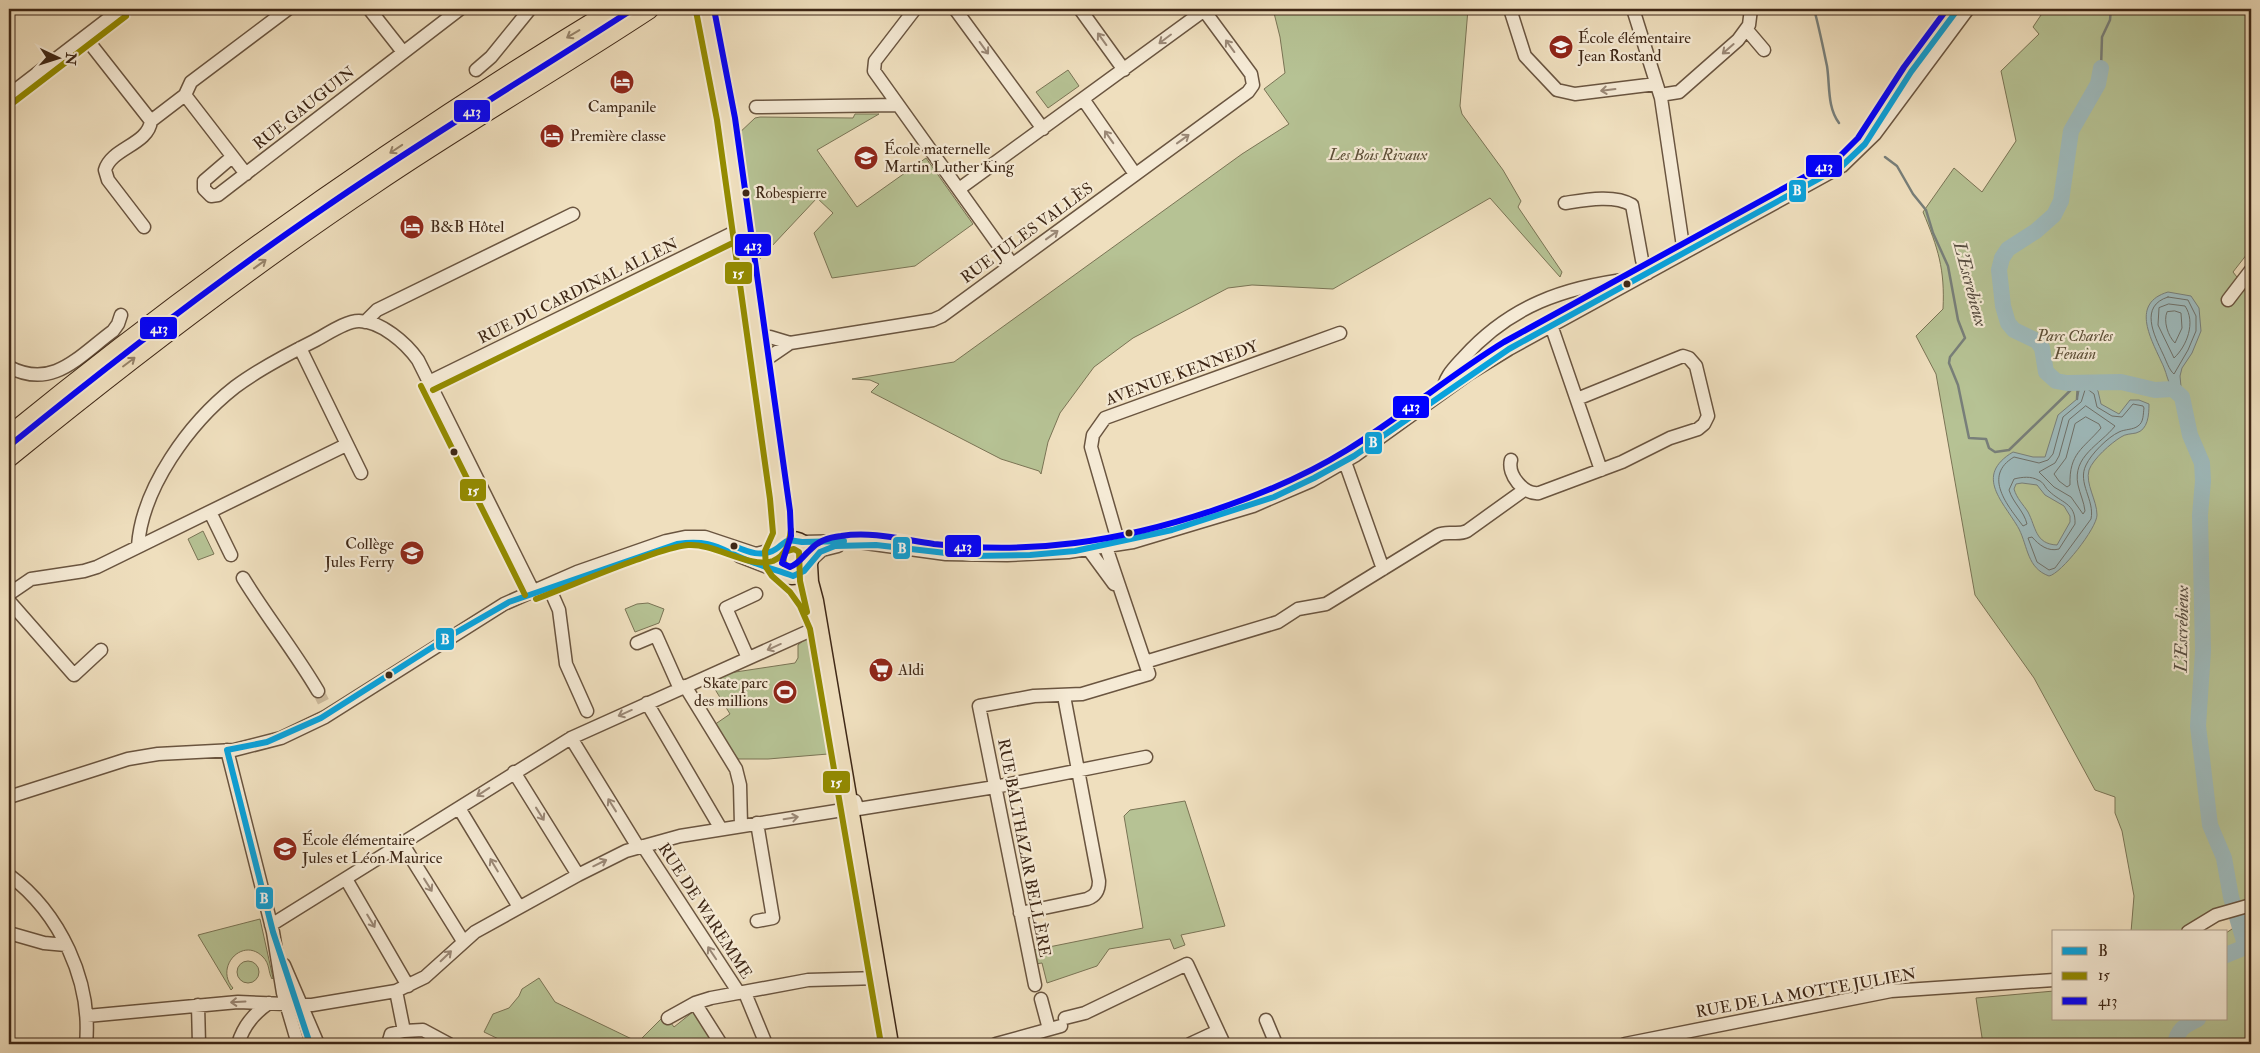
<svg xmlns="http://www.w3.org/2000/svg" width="2260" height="1053" viewBox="0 0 2260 1053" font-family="'IM FELL Double Pica',serif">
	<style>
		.green { fill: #b6c294; stroke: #7a7455 }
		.water { fill: #9ebabc; stroke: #787f7a; fill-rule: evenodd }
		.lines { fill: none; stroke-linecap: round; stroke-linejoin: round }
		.shore { stroke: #6e7069; stroke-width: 1 }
		.stream { stroke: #787f7a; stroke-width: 2.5 }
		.river { stroke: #9ebabc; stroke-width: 16 }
		.minor-tunnel { stroke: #ccba9c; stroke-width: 12; stroke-dasharray: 12 6; stroke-linecap: butt }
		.minor-casing { stroke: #6a5540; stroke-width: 15 }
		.major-casing { stroke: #3e2716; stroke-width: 19 }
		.highway-casing { stroke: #3e2716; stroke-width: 21 }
		.minor { stroke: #f5ead5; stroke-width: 12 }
		.major { stroke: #efdfbe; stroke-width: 16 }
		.highway { stroke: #efdfbe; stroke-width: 19 }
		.bus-1-casing { stroke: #f5ead5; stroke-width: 10 }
		.bus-2-casing { stroke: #f5ead5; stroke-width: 10 }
		.bus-3-casing { stroke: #f5ead5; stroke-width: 10 }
		.bus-1 { stroke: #09a2dc; stroke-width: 6 }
		.bus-2 { stroke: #938b00; stroke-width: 6 }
		.bus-3 { stroke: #00f; stroke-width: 6 }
		.oneway { stroke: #96836a }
		.oneway2 { stroke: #9a8876 }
		.bus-dot { fill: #3e2716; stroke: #f5ead5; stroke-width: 2 }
		.labels { text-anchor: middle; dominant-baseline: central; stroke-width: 4.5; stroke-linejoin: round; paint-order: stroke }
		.bus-label { font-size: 15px; fill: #3e2716; stroke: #f5ead5; text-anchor: start }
		.poi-label { font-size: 16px; fill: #3e2716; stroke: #f5ead5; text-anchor: start }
		.street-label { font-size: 16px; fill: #3e2716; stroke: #f5ead5 }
		.park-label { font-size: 16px; font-style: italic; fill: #5c4e36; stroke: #f5ead5 }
		.water-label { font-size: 18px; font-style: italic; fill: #564c40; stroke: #f5ead5 }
		.line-badge { stroke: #f5ead5; stroke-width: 2 }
		.badge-label { font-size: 14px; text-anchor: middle; font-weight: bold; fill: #fff }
	</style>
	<rect width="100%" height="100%" fill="#efdfbe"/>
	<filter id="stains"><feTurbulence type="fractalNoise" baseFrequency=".004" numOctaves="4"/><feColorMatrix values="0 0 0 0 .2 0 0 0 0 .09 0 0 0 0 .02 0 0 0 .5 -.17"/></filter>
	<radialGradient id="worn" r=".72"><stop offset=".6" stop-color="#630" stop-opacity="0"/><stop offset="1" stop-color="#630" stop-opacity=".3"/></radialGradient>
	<path class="green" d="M1273,9H1468L1460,106L1462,114L1503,170L1521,201L1518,207L1562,272L1560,277L1490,198L1333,289L1252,285L1228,288L1133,338L1094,367L1060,413L1048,442L1041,474L1039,471L1001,459L871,392L879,384L870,380L852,379L954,362L1242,154L1289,124L1264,89L1285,73L1280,37Z
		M2045,9H2251V249L2233,272L2251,295V852L2248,853L2251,901L2240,903L2178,932H2131L2134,896L2122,831L2115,813V797L2095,790L2034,678L1975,595L1936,374L1916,336L1943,309C1945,269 1938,248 1923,212L1954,168L1982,192L2016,141L2001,71L2039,34L2033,27Z
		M1068,70L1079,86L1048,108L1036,92Z
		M855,114H879L817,150L857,207L926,158L973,224L915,266L832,278L814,233L833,213L817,198L755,264L736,136L755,118L760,117L853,118Z
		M203,531L214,554L198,560L188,539Z
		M648,603L664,609L659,623L635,632L625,609L637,604Z
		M808,639L828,754L768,759H738L714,725L730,714L710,681L729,673L795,663L798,658V645L804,640Z
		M1185,801L1225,926L1181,935L1185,945L1174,949L1170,939L1109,949L1097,966L1047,983L1042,963L1035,964L1034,950L1143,928L1124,816L1130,810Z
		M2251,915V1044H1983L1976,998L2054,991V1019H2226V933L2241,923L2240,919Z
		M260,919L273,978L272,979C268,972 270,964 263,957C243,936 214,967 233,988L231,990L198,935Z
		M237 972a11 11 0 1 1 22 0a11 11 0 1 1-22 0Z
		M539,978L555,1002L638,1042L665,1015L674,1027L694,1011L716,1044H509L484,1032L493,1014L509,1008L519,996L522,989Z"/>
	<path class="water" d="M2168,292L2191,296L2199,308L2201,331L2192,353L2182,368L2180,376L2182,397C2165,384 2170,379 2161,361C2150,337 2131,303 2168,292Z
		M2081,383L2092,384L2098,391L2101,404L2119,414L2130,400H2139L2149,404C2149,415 2148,430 2136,433C2131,434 2125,434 2121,437C2111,443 2093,459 2089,470C2085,484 2097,500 2097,515C2097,528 2061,574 2049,576C2027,568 2028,547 2019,529C2004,502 1973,476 2013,452L2033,457H2045L2058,415L2077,399ZM2022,483L2037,485L2045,495L2064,506L2070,516V522L2057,545C2035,544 2036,527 2028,512C2023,504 2017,499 2014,489L2016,484Z"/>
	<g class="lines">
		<path class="shore" d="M2168,297L2188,300L2196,316V331L2188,350L2174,374C2169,370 2166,360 2163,354C2154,335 2139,306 2168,297Z
			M2169,304L2185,306C2196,322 2187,346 2174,358L2158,325L2159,308Z
			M2175,311L2181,313L2182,328L2175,343C2168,336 2163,321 2167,312Z
			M2086,388L2094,394L2097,407L2112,416L2122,417L2133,404L2143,406L2144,408C2143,414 2144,422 2138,426C2133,430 2125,429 2119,432C2108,437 2091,454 2086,465C2077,483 2095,500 2091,519L2055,568L2049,570L2037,562L2028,538L2032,537C2039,545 2048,552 2059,549L2075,524C2076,503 2061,503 2049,491C2045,488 2044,482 2038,480C2031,476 2022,477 2014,479L2009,490C2013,503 2024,511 2027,524L2023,526C2008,506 1982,476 2014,457L2039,463L2048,460L2053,454L2063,417L2081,402Z
			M2086,406L2115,426C2100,445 2072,456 2078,485C2080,494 2084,502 2085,511L2083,514L2071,497L2054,487L2039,472L2055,463L2059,456L2069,420Z
			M2086,417L2099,424L2101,428C2083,449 2069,453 2070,485L2067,487L2059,481L2054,474L2066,458L2075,424Z"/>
		<path class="stream" d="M1814,9C1819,27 1823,47 1827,66C1830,85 1827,107 1839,123
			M2101,68L2102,37L2110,20L2111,9
			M1885,157L1897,166L1913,194L1926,210L1933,233L1948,266L1958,320L1965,338L1950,357L1949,363L1958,385L1969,438L1986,439L1989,448L1995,452L2009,450L2078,383L2077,399"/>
		<path class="river" d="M2101,68L2098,84L2071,131L2061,201L2054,215L2036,231L2008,249L2002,258L1999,270L2003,306L2008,323L2014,330L2037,341L2042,348L2046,372L2056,381L2067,383L2121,382L2155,390L2173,389L2182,397L2190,435L2202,463L2203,481L2200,515L2203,651L2198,726L2210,825L2224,858L2231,897L2244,941L2243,948L2226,955
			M2175,1044C2178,1028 2185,1026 2198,1019"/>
		<path class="minor-tunnel" d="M318,691L324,703"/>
		<defs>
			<path id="minor" d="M915,9L875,61L874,71L1012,264
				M955,9L1043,129
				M1080,9L1124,70
				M1510,9L1525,56L1557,90L1575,94L1656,84
				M1633,9L1661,98L1684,253
				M370,10L403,52
				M1747,30L1764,50
				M85,37L151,121C148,145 111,148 105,170L108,180L144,227
				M476,70L491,57L530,9
				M9,95L121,9
				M185,95L246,174
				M1660,95L1679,92L1738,40L1749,25L1751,9
				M1083,99L1135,174
				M756,107L898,105
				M151,121L185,95L191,82L288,9
				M232,157L204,181V189L211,196L218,195L460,9
				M959,189L1206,9
				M1565,203C1584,200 1614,194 1632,205L1642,260L1648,273
				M2228,300L2251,270
				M365,322L377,310L573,214
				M1551,325L1601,470
				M757,337H770L790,343
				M300,348L361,473
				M760,360L771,356L790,343L933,320L942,316L1248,92L1253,85L1251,74L1203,9
				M9,367C53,390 79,356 113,331L118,324L121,315
				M429,382L741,229
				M1443,392C1444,377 1454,368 1464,357C1510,306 1564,287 1631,279
				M1511,460C1507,475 1524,495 1539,493L1622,462L1670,438L1698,429L1704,424L1708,416L1696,366L1689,358L1683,356L1577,399
				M1345,462L1383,569
				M210,512L231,555
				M802,542L851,541L946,554L1007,555L1068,552L1133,542L1253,506L1311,481L1356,455L1470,373L1509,349L1842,166L1875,134L1968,9
				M1119,544L1091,447L1093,435L1105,418L1340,333
				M138,546C142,488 189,423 235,387C259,369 286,355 314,341C326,335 345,321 359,321C381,321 406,343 418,360L533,591
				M1089,550L1114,584
				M739,556L780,572
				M810,561L822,550L838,546
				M243,578C267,617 295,652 318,691
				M548,585L559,610L566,664L587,711
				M9,594L31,579L84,571L97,567L346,445
				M9,601L74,675L101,650
				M637,643L656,635L680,689
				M748,658L726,608L756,594
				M1145,662L1278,622L1298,609L1326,604L1438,535C1448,530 1457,536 1467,531L1524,490
				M685,686L736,769L740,785L741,825
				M647,703L721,829
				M571,738L638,847
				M227,750L273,932L283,993L298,1044
				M514,772L578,875
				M9,797L128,759L158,754L234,750L281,738L325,717L504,604L577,572L666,541L685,537H705L756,554L776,549
				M849,802L855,801L858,809L995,787L1146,757
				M459,808L519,907
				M757,823L773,918L757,921
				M402,843L463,941
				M643,846L739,993
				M9,875C60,913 92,981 86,1044
				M346,879L408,986
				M1020,913L1087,899C1096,896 1099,890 1099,881L1064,696
				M271,925L571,738L818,627
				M2188,932L2216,915L2251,905
				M9,933L44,943L66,945
				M284,965L318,1044
				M1035,985L979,706L1034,696L1082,694L1149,674L1106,547
				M745,993L766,1044
				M1041,999L1049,1029
				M695,1003L721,1044
				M198,1005L199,1044
				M87,1016L238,1002L312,1005L396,991L425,977L475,932L578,875L626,851L680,836L849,809
				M668,1018L695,1003L711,998L808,980L879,978
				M1065,1018L1085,1013L1187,964L1224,1044
				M1266,1020L1276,1044
				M404,1031L423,1030L449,1044
				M238,1044C243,1027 254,1013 269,1003
				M388,1044L391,1034L404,1031L396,991
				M996,1044L1061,1026
				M1190,1044L1218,1031
				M1625,1044L1891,991L2054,980"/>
			<path id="major" d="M705,9L726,119L775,467L782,532L779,544
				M774 558a18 18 0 1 1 36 0a18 18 0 1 1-36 0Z
				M809,565L810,582L815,601L890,1044"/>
			<path id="highway" d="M9,436C200,280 404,137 615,9
				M9,457C127,361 248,268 374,184C464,123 558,69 649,9"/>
		</defs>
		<use href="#minor" class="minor-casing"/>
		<use href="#major" class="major-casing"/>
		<use href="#highway" class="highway-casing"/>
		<use href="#minor" class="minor"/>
		<use href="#major" class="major"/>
		<use href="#highway" class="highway"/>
		<defs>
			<path id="bus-1" d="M734,546C748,552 762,558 776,549C781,546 783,542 789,540L802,542L844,541
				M227,750L267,742L321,718L450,636L509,602L677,544C714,539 720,550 752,562C765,567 779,571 793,576L804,571L820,552L835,546L876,545L972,556L1030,555L1075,551L1172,530L1274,497L1314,478L1354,456L1509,349L1842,166L1865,144L1911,72L1958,9
				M227,750L273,932L310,1044"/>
			<path id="bus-2" d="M696,11L717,120L770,499L773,533L765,551L766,567L772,576L790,592L800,606L810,629L881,1044
				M14,102L126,16
				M421,386L525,595
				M433,390L745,237
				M784,564L783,556L787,551L794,549L799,552L800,581L807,612
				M536,599C570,586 602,572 636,560C653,554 670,547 688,545C715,543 749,569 773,561C787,555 789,543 791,530"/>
			<path id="bus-3" d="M714,9L735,118L790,511L791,536L782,563L790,567C800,563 802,557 810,550C818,541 830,537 841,536C873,531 904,540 934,544C980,549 1029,549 1075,543C1161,532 1273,496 1347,450C1401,417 1450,375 1504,342L1837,159L1858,138L1904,67L1947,9
				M9,446C111,363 215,282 324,208C425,138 530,76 633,9"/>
		</defs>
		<use href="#bus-1" class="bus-1-casing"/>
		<use href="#bus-2" class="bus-2-casing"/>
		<use href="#bus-3" class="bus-3-casing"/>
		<use href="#bus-1" class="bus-1"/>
		<use href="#bus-2" class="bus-2"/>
		<use href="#bus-3" class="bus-3"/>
	</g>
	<defs><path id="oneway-shaft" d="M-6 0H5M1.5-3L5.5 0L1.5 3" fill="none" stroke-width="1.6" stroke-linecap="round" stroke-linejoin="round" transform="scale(1.25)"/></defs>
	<g class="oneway">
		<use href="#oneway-shaft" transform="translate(573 34) rotate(149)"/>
		<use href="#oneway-shaft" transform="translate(396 149) rotate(146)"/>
		<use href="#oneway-shaft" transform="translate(260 264) rotate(-36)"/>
		<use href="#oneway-shaft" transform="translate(129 362) rotate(-37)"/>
	</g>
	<g class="oneway2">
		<use href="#oneway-shaft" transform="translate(1102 39) rotate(-126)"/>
		<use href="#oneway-shaft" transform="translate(1165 39) rotate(143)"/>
		<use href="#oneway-shaft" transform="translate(1230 46) rotate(-126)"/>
		<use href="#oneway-shaft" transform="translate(984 48) rotate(54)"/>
		<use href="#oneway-shaft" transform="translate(1728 49) rotate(139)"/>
		<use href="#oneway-shaft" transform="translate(1608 90) rotate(173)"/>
		<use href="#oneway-shaft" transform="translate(1109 137) rotate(-125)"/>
		<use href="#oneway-shaft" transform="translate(1183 139) rotate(-36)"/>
		<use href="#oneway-shaft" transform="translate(1052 235) rotate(-36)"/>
		<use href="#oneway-shaft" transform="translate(774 647) rotate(156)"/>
		<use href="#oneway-shaft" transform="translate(625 713) rotate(156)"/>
		<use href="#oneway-shaft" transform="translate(483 792) rotate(147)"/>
		<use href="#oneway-shaft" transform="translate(612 805) rotate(-122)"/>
		<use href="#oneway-shaft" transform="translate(540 814) rotate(58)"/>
		<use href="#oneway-shaft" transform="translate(791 818) rotate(-9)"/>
		<use href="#oneway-shaft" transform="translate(600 863) rotate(-26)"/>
		<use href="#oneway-shaft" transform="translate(494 865) rotate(-121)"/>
		<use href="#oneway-shaft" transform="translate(428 885) rotate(58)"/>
		<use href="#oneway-shaft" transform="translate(371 921) rotate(59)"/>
		<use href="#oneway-shaft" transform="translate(712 953) rotate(-124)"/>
		<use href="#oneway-shaft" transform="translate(446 956) rotate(-44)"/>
		<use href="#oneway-shaft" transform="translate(238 1002) rotate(177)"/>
	</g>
	<defs>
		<symbol id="school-disc" viewBox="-11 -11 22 22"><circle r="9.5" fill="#8f2418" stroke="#f5ead5"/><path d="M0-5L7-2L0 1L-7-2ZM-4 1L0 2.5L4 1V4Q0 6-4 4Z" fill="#fff"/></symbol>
		<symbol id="hotel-disc" viewBox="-11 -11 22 22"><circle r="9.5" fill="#8f2418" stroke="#f5ead5"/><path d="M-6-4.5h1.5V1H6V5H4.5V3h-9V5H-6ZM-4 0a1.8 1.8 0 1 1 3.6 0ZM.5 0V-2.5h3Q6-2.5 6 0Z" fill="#fff"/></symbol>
		<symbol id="supermarket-disc" viewBox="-11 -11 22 22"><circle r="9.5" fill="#8f2418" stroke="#f5ead5"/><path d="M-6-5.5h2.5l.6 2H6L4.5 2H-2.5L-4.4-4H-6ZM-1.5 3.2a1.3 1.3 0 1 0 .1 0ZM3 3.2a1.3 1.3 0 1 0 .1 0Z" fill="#fff"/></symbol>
		<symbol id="stadium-disc" viewBox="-11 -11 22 22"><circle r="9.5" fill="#8f2418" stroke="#f5ead5"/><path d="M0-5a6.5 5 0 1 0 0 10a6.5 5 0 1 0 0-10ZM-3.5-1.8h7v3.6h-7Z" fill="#fff"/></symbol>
	</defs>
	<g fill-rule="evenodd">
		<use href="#school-disc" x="1547" y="33" width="28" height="28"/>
		<use href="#hotel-disc" x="608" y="68" width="28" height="28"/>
		<use href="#hotel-disc" x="538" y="122" width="28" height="28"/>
		<use href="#school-disc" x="852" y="144" width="28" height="28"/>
		<use href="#hotel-disc" x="398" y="213" width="28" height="28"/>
		<use href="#school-disc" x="398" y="539" width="28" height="28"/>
		<use href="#supermarket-disc" x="867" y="656" width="28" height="28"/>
		<use href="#stadium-disc" x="771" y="678" width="28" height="28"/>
		<use href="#school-disc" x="271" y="835" width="28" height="28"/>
	</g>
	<g class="bus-dot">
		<circle cx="746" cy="193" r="4.5"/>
		<circle cx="1627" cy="284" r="4.5"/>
		<circle cx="454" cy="452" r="4.5"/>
		<circle cx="1129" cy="533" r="4.5"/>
		<circle cx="734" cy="546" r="4.5"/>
		<circle cx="389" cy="675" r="4.5"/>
	</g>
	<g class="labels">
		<g class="bus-label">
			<text x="755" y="193">Robespierre</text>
		</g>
		<g class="poi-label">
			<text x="1578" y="38">École élémentaire<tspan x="1578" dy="18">Jean Rostand</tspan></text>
			<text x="622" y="107" text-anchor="middle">Campanile</text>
			<text x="570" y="136">Première classe</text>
			<text x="884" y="149">École maternelle<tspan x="884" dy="18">Martin Luther King</tspan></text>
			<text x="430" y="227">B&amp;B Hôtel</text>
			<text x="394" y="544" text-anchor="end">Collège<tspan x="394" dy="18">Jules Ferry</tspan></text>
			<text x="898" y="670">Aldi</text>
			<text x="768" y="683" text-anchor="end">Skate parc<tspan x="768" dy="18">des millions</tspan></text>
			<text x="302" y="840">École élémentaire<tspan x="302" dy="18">Jules et Léon Maurice</tspan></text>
		</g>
		<g class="street-label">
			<text transform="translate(304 108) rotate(-38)">RUE GAUGUIN</text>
			<text transform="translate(1027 233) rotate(-36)">RUE JULES VALLÈS</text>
			<text transform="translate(578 291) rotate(-26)">RUE DU CARDINAL ALLEN</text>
			<text transform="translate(1182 373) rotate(-20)">AVENUE KENNEDY</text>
			<text transform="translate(1024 848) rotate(79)">RUE BALTHAZAR BELLÈRE</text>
			<text transform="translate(705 911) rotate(57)">RUE DE WAREMME</text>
			<text transform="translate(1806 993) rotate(-10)">RUE DE LA MOTTE JULIEN</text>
		</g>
		<g class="park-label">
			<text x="1378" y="155">Les Bois Rivaux</text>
			<text x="2075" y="336">Parc Charles<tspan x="2075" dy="18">Fenain</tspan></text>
		</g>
		<g class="water-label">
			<text transform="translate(1970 284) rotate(75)">L'Escrebieux</text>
			<text transform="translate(2182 629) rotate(-89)">L'Escrebieux</text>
		</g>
	</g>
	<g class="line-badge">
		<rect x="453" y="99" width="38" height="24" rx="5" fill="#00f"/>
		<rect x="1805" y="154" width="38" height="24" rx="5" fill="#00f"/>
		<rect x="1788" y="179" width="19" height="24" rx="5" fill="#09a2dc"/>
		<rect x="734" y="233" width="38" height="24" rx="5" fill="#00f"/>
		<rect x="724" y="261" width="29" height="24" rx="5" fill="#938b00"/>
		<rect x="139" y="316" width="39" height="24" rx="5" fill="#00f"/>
		<rect x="1392" y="395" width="38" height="24" rx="5" fill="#00f"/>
		<rect x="1364" y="431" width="19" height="24" rx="5" fill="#09a2dc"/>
		<rect x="459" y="478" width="28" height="24" rx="5" fill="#938b00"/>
		<rect x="944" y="534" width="38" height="24" rx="5" fill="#00f"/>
		<rect x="892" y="536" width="19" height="24" rx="5" fill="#09a2dc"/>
		<rect x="435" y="627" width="20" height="24" rx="5" fill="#09a2dc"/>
		<rect x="822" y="770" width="29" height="24" rx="5" fill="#938b00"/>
		<rect x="255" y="886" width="19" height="24" rx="5" fill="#09a2dc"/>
	</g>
	<g class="badge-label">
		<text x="472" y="116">413</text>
		<text x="1824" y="171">413</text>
		<text x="1797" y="195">B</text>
		<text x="753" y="250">413</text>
		<text x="738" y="278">15</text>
		<text x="159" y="333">413</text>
		<text x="1411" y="411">413</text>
		<text x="1373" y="447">B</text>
		<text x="473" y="495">15</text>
		<text x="963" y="551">413</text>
		<text x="902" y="553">B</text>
		<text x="445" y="644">B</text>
		<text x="836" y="787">15</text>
		<text x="264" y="903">B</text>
	</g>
	<rect width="2260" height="1053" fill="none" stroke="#efdfbe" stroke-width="30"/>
	<rect x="10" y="10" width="2240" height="1033" fill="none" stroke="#3e2716" stroke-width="2.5"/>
	<rect x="15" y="15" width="2230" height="1023" fill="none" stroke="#3e2716"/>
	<rect x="2052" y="930" width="175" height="90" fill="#f5ead5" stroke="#ac9c89"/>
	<rect x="2062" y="947" width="25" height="8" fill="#09a2dc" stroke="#ac9c89"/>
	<text x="2098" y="956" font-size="15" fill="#3e2716">B</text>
	<rect x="2062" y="972" width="25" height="8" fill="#938b00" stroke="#ac9c89"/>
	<text x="2098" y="980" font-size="15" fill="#3e2716">15</text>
	<rect x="2062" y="997" width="25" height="8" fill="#0000ff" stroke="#ac9c89"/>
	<text x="2098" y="1006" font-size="15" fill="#3e2716">413</text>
	<g transform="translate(58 58) rotate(94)" stroke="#f5ead5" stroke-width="4" paint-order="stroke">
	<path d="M0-4L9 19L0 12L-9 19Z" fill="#3e2716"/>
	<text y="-8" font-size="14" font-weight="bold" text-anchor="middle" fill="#3e2716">N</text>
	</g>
	<rect width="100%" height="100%" filter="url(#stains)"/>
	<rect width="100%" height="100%" fill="url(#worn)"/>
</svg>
